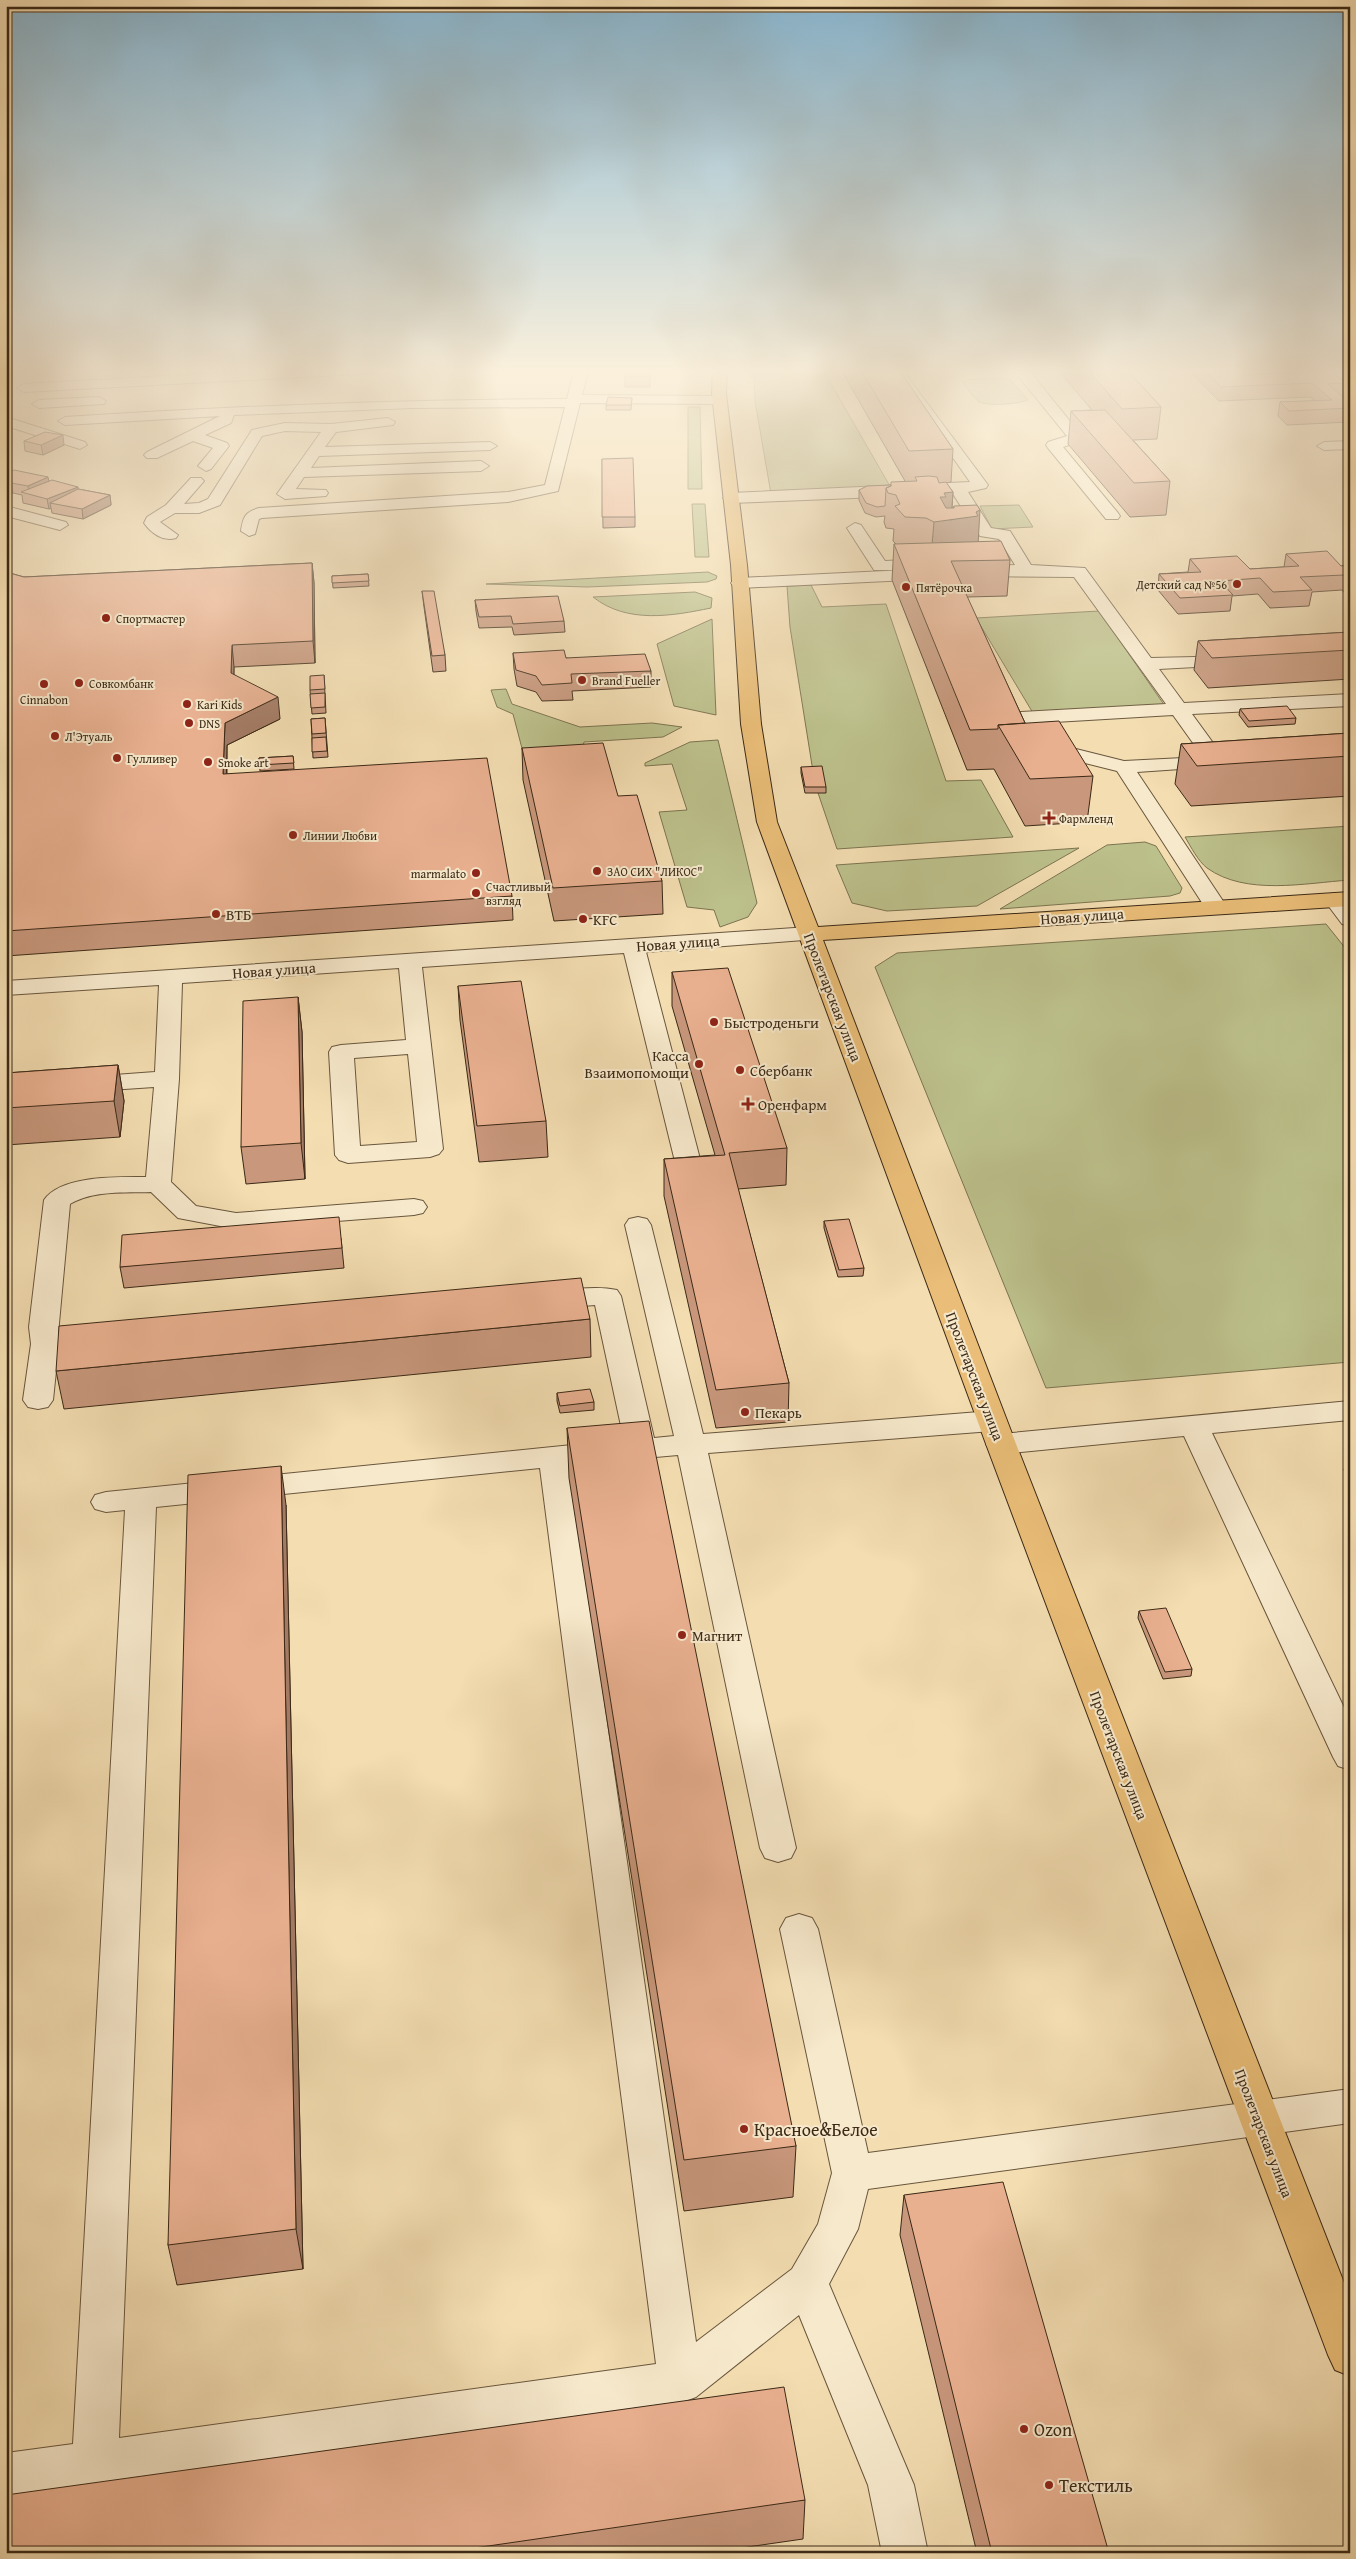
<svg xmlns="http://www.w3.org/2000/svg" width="1356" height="2559" viewBox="0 0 1356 2559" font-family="'Gentium Book Plus',serif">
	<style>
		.green { fill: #bcc08b; stroke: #7c7450 }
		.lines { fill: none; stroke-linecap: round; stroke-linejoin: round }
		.minor-casing { stroke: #69563d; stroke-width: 2 }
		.major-casing { stroke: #3b2916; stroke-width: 2 }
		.minor { fill: #f7e9cc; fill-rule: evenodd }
		.major { fill: #eabe78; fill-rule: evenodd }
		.wall { fill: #c8977c; stroke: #3b2916 }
		.shaded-wall { fill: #a37b65; stroke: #3b2916 }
		.building { fill: #e9b090; stroke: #3b2916 }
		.poi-dot { fill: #8f2418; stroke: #f7e9cc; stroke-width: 2 }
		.labels { text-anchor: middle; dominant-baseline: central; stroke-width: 4; stroke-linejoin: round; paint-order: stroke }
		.far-poi-label { font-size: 12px; fill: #3b2916; stroke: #f7e9cc; text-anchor: start }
		.poi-label { font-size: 15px; fill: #3b2916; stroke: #f7e9cc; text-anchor: start }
		.street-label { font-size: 15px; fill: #3b2916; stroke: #f7e9cc }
		.near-poi-label { font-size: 18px; fill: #3b2916; stroke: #f7e9cc; text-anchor: start }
	</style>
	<rect width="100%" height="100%" fill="#f3ddb1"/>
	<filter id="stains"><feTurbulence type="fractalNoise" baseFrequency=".004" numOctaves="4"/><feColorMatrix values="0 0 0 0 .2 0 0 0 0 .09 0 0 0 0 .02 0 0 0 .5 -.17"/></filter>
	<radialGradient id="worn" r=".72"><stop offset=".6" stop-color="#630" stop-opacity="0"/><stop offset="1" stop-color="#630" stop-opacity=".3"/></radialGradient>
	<path class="green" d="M822,368L891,488L771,494L755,401L754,369Z
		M1002,378L1011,380L1028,400C1019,404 985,407 978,401C972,396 967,388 963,382L969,379Z
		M688,407H700L702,489H688Z
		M692,504H705L709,557H695Z
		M1019,505L1033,527L992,529L980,506Z
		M708,572L717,576L716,579L707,582L587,587L486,584Z
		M811,585L822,607L886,604L946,781L981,780L1013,837L837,849L815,784L790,627L787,586Z
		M695,592L712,598L711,608C672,616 627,624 593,597Z
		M1099,611L1165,706L1033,713L976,618Z
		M712,619L716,715L674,706L657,644Z
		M506,689L512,704L580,727L652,723L682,727L663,737L584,742L582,752L524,756L513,714L497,707L491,690Z
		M718,740L757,903L748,917L720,927L714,910L687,907L659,812L687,810L672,764L645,766V763L690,742Z
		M1350,826V880C1305,883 1246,896 1207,868C1198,861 1191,847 1185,837Z
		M1145,842L1156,846L1182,888L1180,893L1170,896L1000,909L1107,845Z
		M1079,848L977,906L887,911L852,903L836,865Z
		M1326,924L1350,954V1122H1344L1350,1132V1362L1046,1388L875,967L897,953Z"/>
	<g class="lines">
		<defs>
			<path id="minor" d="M309,368H403L396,372L24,392L17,388L24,384Z
				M575,368H589L582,395L720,396L727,400L720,404L580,403L558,491L508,502L262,518L259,519L255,534L249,536L241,531C243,517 245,512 259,508L508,492L545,485L565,407L413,408L234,415L231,423L205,435L227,443L229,446L211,469L206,471L198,466L213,448L193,441L157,458H147L144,455L147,452L220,416L65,425L58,421L65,417C232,406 399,400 567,399Z
				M890,368H908L904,372L988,485L986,488L968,492L991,528L1010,531L1031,565L1085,568L1151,658L1238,656L1241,660L1238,664L1232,665L1159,669L1184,703L1350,694V706L1192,714L1227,762L1224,766L1137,772L1227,907L1224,912L1216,914L1208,912L1117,771L1037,751L1034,747L1037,743L1044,741L1124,761L1203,757L1173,715L1021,724L1014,722L1011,718L1014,714L1021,712L1166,704L1074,577L967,576L965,572L967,568L973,567L1015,565L999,539L980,536L953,494L731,503L723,498L731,493L970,482Z
				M1012,368H1027L1081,435L1083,438L1081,441L1063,447L1118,513L1120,516L1118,519H1106L1048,448L1046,445L1048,442L1067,436Z
				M99,397L106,401L104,404L39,408L32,404L39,400Z
				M6,417L85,442L87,445L80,449L6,426Z
				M388,418L395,422L393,425L336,432L325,447L490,442L497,446L490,450L319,456L311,468L481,461L489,466L481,471L304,477L296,489L326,490L328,493L326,496L285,499L277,494L321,432L285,431L262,436L220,505L199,513H175L160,522L178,535L176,538C163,542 151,533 144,523L147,517L166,505L191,478H201L204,481L184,504L199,503L208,499L252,430L285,423L331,424Z
				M1350,441V449L1324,450L1317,446L1324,442Z
				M6,506L66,522L68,525L60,530L6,516Z
				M855,523L861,525L885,561L907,560L915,565L907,570H936L938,574L936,578L930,579L740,588L734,587L731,583L734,579L740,578L906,570H874L847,528Z
				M1335,893C1352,898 1350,911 1350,926L1342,924L1324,900L1327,895Z
				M809,927L817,929L820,934L817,939L646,952L706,1182L702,1188L693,1190L684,1188L680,1182L624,953L422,967L443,1149L439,1154L430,1157L348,1163L339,1160L335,1155L329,1052L332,1047L341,1045L406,1040L399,968L182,983L179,1079L171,1182L196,1206L236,1213L414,1199L423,1201L427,1207L423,1213L414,1215L236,1229L178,1218L151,1192C124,1193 94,1190 70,1204L58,1334L96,1331L106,1334L110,1340L106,1346L58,1352L53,1400L48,1407L38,1409L28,1407L23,1400L31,1344L29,1327L44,1200C61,1175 118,1177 146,1177L154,1087L6,1097V1083L155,1072L159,985L6,995V981ZM408,1054L417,1142L360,1146L354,1058Z
				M638,1217L647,1219L651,1225L703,1434L992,1411L1002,1414L1007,1421L1002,1428L992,1431L708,1453L796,1848L791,1858L778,1862L765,1858L760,1848L678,1455L622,1460L611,1457L607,1450L611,1443L624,1440L595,1305L547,1309L537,1307L533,1301L537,1295C558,1290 596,1285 617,1290L621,1296L654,1438L674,1436L625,1225L629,1219Z
				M1350,1401V1420L1212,1433L1350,1720V1770L1338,1766L1333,1757L1184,1436L1001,1454L990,1451L986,1444L990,1437L1001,1434Z
				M572,1445L583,1448L587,1455L583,1462L570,1465L696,2342L792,2269L818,2224L832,2173L780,1929L786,1918L799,1914L812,1918L818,1929L868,2153L1350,2089V2123L868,2189L858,2229L829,2284L914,2485L928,2553H882L868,2485L799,2315L696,2397L680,2403L6,2499V2453L73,2444L125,1510L106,1512L95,1509L91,1502L95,1495L106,1492ZM540,1468L656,2364L119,2438L156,1507Z"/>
			<path id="major" d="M713,368H727L726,394L747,565L761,724L777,822L818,927L1350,892V906L823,940L1016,1444L1350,2298V2376L1335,2370L1328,2355L986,1444L757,822L741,724L731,565L712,394Z"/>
		</defs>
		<use href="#minor" class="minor-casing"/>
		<use href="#major" class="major-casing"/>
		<use href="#minor" class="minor"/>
		<use href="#major" class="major"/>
	</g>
	<path class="wall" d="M650,368V387H625V377Z
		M840,368H898L953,449L951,482L946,483L953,492L952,508H953L954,506L978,542L1010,560L1007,596L967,597L1025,723L1093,776L1087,822L1025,826L994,769L967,770L892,580L894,544H896L893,541L894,529L886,528L884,522L885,516L876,517L865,513L859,500V490L891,485L905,481Z
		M1056,368H1125L1161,407L1157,439L1133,440L1170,481L1166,515L1130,517L1068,444L1071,411L1092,410Z
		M1187,368H1245L1237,369L1244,375L1285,373L1280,368H1328L1345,383L1343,397L1345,399H1350V422L1287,425L1278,416L1280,402L1315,401L1310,397L1219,401Z
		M632,398L631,410H606V405Z
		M24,441L64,445L43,455L25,451Z
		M602,459L635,517V527L603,528Z
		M6,470H8V472L49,481L78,489L110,495L111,505L83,519L52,513L51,508L49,509L23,503L22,495L13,493L6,496Z
		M1286,554L1341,566L1350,565V599L1342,590L1312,592L1309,606L1270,608L1258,594L1232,596L1230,611L1178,614L1158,590L1159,574L1188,572L1190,559L1250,569L1284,567Z
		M312,563L314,583L315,663L234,667V674L280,719L227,745V774L512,896L513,920L6,956V572L24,577Z
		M368,574L369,586L333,588L332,576Z
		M422,591L445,655L446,671L433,672L424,607Z
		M475,600L564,621L565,632L514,635L512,627L479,628L476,611Z
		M1350,632V679L1208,688L1194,670L1198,641Z
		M513,653L566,658L651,671V687L572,691L573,700L542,701L536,692L517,686L514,669Z
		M324,675L326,713L312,714L310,690Z
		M1240,709L1296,718L1295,724L1248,727L1239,715Z
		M325,718L328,757L313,758L311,719Z
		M1350,733V796L1191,806L1175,784L1181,744Z
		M522,748L618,796L662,881L663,914L554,921L523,780Z
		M293,756L294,769L260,771L259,758Z
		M801,767L826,787V793H805L801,773Z
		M672,972L787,1148L786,1185L738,1189L789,1383L788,1422L716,1428L664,1196V1159L715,1155L672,1006Z
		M458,986L546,1121L548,1157L479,1162L460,1020Z
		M298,997L302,1032L305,1179L246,1184L241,1147Z
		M118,1065L124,1101L120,1137L6,1145V1073Z
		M824,1221L864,1268L863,1276L838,1277L824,1228Z
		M341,1238L344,1268L124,1288L120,1267Z
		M590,1319L591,1357L64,1409L56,1371Z
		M557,1393L594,1402V1410L560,1413L557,1401Z
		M567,1428L796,2146L793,2197L684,2211L569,1478Z
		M1350,1444V1481L1344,1470Z
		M286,1505L303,2269L177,2285L168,2245Z
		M1139,1611L1192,1669L1191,1676L1163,1679L1138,1618Z
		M904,2195L1109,2553H977L900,2235Z
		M805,2500L803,2539L706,2553H6Z"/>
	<path class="shaded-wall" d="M63,435L64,445L43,455L41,445Z
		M48,477L50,488L29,494L28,486Z
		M11,483L13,493L6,496V485Z
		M78,487L79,497L50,503L51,508L49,509L47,499Z
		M953,492L951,520L980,510L978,545L931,557L934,522L940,497L944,493Z
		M110,495L111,505L83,519L82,509Z
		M312,563L314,583L315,663L313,641Z
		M232,645L234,667L233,694L231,673Z
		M278,697L280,719L227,745L226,797L223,774L225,723Z
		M298,997L302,1032L305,1179L301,1143Z
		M118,1065L124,1101L120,1137L114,1101Z
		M281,1466L286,1505L303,2269L296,2229Z"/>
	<path class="building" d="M625,368H650V377H625Z
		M860,368H898L953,449L909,451Z
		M1086,368H1125L1161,407L1122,409Z
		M1202,368H1237L1244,375L1302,372L1298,368H1328L1345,383L1328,384L1345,399H1350V408L1289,411L1280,402L1332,400L1312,383L1221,387Z
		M608,397L632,398L631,405H606Z
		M1105,410L1170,481L1134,483L1071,411Z
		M45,432L63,435L41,445L24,441Z
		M633,458L635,517H602V459Z
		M14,470L48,477L28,486L11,483L6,485V473Z
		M929,476L937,477L939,483L946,482L953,492L944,493L946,497H940L946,508H954V506L977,505L980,510L976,512L978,516L934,522L926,518L905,517L895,506L900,504L896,495L888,493L886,488L891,486V482L917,481L915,477Z
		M52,480L78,487L47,499L21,492Z
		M891,485V486L886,488L885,506L877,507L866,503L859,490L867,486Z
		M78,489L110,495L82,509L50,503Z
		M1001,541L1010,560L951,561L1025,723L998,725V729L970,730L894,544Z
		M1327,551L1341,566L1350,565V580L1344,575L1300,577L1312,590L1273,592L1260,578L1220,581L1233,595L1180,598L1159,574L1201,572L1190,559L1237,556L1250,569L1299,566L1286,554Z
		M312,563L313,641L232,645L231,673L278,697L225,723L223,774L487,758L512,896L6,931V572L24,577Z
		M368,574L369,581L332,583V576Z
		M422,591H434L445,655L432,656Z
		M558,596L564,621L513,624L511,616L479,617L475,600Z
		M1350,632V650L1212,658L1198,641Z
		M564,650L566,658L645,654L651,671L571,674L572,683L542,685L536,676L516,670L513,653Z
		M324,675L325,689L310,690V676Z
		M325,693V707L311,708L310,694Z
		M1287,706L1296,718L1249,721L1240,709Z
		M325,718L326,733L312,734L311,719Z
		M1059,721L1093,776L1030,779L998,725Z
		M1350,733V756L1197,766L1181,744Z
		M326,737L327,751L312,752V738Z
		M603,743L618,796L637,795L662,881L553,888L522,748Z
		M293,756L294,763L259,765V758Z
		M822,766L826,787H805L801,767Z
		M728,968L787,1148L729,1153L789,1383L716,1390L664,1159L725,1155L672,972Z
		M521,981L546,1121L477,1126L458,986Z
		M298,997L301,1143L241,1147L243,1001Z
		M118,1065L114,1101L6,1108V1073Z
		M339,1217L342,1248L120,1267L122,1235Z
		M849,1219L864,1268L839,1270L824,1221Z
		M581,1278L590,1319L56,1371L59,1326Z
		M590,1389L594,1402L560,1406L557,1393Z
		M649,1421L796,2146L684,2160L567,1428Z
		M281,1466L296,2229L168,2245L188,1475Z
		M1166,1608L1192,1669L1165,1672L1139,1611Z
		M1003,2182L1109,2553H992L904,2195Z
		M784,2387L805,2500L440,2553H6V2495Z"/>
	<linearGradient id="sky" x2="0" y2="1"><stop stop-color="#89b7d1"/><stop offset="0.51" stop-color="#faf0dc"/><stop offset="1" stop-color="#faf0dc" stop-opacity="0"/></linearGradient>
	<rect width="1356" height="727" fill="url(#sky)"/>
	<g class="poi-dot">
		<circle cx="1237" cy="584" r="5"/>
		<circle cx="906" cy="587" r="5"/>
		<circle cx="106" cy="618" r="5"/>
		<circle cx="582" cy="680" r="5"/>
		<circle cx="79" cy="683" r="5"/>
		<circle cx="44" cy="684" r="5"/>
		<circle cx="187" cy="704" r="5"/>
		<circle cx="189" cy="723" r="5"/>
		<circle cx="55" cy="736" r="5"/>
		<circle cx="117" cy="758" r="5"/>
		<circle cx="208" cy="762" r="5"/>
		<path d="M1046.5 810.5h5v5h5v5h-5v5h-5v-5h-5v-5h5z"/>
		<circle cx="293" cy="835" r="5"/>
		<circle cx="597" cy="871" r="5"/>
		<circle cx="476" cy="873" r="5"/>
		<circle cx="476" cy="893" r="5"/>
		<circle cx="216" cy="914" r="5"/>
		<circle cx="583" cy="919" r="5"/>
		<circle cx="714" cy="1022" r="5"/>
		<circle cx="699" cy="1064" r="5"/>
		<circle cx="740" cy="1070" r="5"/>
		<path d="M745.5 1096.5h5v5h5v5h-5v5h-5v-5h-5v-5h5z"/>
		<circle cx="745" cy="1412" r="5"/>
		<circle cx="682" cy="1635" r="5"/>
		<circle cx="744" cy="2129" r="5"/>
		<circle cx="1024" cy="2429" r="5"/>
		<circle cx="1049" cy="2485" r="5"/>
	</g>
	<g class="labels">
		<g class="far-poi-label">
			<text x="1227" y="584" text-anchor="end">Детский сад №56</text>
			<text x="916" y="587">Пятёрочка</text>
			<text x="116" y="618">Спортмастер</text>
			<text x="592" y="680">Brand Fueller</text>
			<text x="89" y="683">Совкомбанк</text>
			<text x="44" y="699" text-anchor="middle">Cinnabon</text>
			<text x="197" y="704">Kari Kids</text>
			<text x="199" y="723">DNS</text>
			<text x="65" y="736">Л'Этуаль</text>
			<text x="127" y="758">Гулливер</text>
			<text x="218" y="762">Smoke art</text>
			<text x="1059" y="818">Фармленд</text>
			<text x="303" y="835">Линии Любви</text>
			<text x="607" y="871">ЗАО СИХ "ЛИКОС"</text>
			<text x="466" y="873" text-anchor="end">marmalato</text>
			<text x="486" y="886">Счастливый<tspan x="486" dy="14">взгляд</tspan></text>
		</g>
		<g class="poi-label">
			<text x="226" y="914">ВТБ</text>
			<text x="593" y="919">KFC</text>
			<text x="724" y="1022">Быстроденьги</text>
			<text x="689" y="1055" text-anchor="end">Касса<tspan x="689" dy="17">Взаимопомощи</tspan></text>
			<text x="750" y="1070">Сбербанк</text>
			<text x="758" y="1104">Оренфарм</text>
			<text x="755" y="1412">Пекарь</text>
			<text x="692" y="1635">Магнит</text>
		</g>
		<g class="street-label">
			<text transform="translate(1082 916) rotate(-4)">Новая улица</text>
			<text transform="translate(678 943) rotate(-4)">Новая улица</text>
			<text transform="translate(274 970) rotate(-4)">Новая улица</text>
			<text transform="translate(833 997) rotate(69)">Пролетарская улица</text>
			<text transform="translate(975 1376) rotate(69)">Пролетарская улица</text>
			<text transform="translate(1119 1755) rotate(69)">Пролетарская улица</text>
			<text transform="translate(1264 2133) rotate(69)">Пролетарская улица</text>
		</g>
		<g class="near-poi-label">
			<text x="754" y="2129">Красное&amp;Белое</text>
			<text x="1034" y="2429">Ozon</text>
			<text x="1059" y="2485">Текстиль</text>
		</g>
	</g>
	<rect width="1356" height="2559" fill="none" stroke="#f3ddb1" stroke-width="25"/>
	<rect x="8" y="8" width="1341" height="2544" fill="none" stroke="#3b2916" stroke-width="2.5"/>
	<rect x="12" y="12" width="1331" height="2534" fill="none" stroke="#3b2916"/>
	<rect width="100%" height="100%" filter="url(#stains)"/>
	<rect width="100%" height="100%" fill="url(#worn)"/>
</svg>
